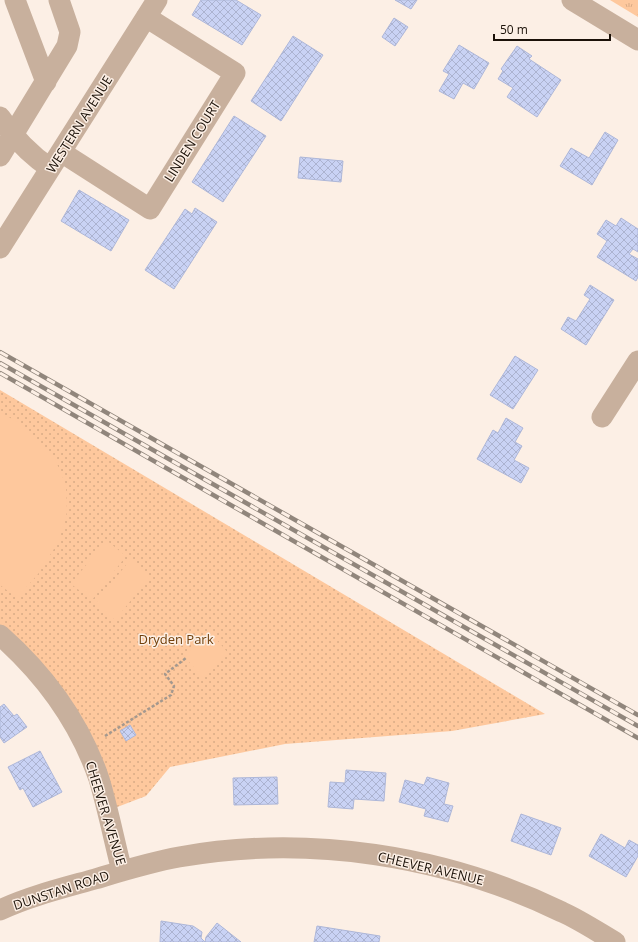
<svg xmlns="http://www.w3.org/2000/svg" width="638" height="942" viewBox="0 0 638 942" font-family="'Open Sans',sans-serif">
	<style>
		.grass { fill: url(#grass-tufts) }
		.park { fill: url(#park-dots) }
		.pitch { fill: #fec89d }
		.building { fill: url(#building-cross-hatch); stroke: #aeb7d8 }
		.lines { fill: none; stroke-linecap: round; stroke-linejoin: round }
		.path { stroke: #a4988e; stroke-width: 2.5; stroke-dasharray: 3 2; stroke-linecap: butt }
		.minor { stroke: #c8b09d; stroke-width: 21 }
		.rail-casing { stroke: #91867c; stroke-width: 4.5 }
		.rail { stroke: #fcefe5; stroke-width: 3; stroke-dasharray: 9; stroke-linecap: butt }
		.labels { text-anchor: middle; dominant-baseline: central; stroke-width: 3; stroke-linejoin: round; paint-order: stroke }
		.street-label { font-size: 13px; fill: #1b1108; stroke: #fcefe5 }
		.park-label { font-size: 13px; fill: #72400b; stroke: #fcefe5 }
	</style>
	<defs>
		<pattern id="grass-tufts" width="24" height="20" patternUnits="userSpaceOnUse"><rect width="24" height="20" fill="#fec89d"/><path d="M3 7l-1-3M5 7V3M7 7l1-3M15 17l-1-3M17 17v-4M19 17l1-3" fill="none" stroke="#d9ab86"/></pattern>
		<pattern id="park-dots" width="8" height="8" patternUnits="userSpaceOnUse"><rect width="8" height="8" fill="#fec89d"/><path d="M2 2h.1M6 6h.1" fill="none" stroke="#d9ab86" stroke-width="1.8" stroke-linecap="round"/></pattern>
		<pattern id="building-cross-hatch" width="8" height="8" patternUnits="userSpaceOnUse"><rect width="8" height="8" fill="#c9d2f4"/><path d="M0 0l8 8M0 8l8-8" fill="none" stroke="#acb3d0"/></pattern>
	</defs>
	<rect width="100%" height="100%" fill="#fcefe5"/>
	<path class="grass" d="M610,0H638V17Z"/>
	<path class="park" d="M0,390L545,714L452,731L285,744L170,767L146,796L112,809L86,726L0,627Z"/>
	<path class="pitch" d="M0,412L19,423L55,459L66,485L67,512L59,541L38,574L17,598L0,585Z
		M106,540L126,556L92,600L71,584Z
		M130,560L150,577L115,620L95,604Z
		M211,633L229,654L202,677L184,656Z"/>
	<path class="building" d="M201,0H236L261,15L242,45L192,15Z
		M395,0H417L411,9Z
		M394,18L408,27L395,46L382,37Z
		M293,36L323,55L281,121L251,101Z
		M459,45L489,63L474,89L463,83L454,99L439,91L449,74L443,71Z
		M517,46L532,56L529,59L561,80L537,117L507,97L513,88L498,79L503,71L501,69Z
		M234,116L266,136L223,202L192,182Z
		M605,132L618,140L592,185L560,166L571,148L589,158Z
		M300,157L343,161L341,182L298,178Z
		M79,190L129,220L111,251L61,221Z
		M195,208L217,222L174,289L145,270L185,209L192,214Z
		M621,218L638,229V252L633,249L629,254L638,259V277L636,281L597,257L607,241L597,234L606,220L616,226Z
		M590,285L614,300L586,345L561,329L568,317L576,321L590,299L584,295Z
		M515,356L538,370L513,409L490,395Z
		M506,418L523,428L515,442L522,446L514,460L529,468L521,483L477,459L493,430L498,433Z
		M4,704L14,716L17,714L27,727L4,743L0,737V707Z
		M130,725L136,735L126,741L120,731Z
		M40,751L62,792L33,807L23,788L20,790L8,767Z
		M346,770L386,773L384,801L354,799L353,809L328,807L330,782L345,783Z
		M277,777L278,804L234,805L233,778Z
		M427,777L449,783L444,804L453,806L448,822L424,816L426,809L399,802L405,780L424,785Z
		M521,814L561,828L551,855L511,841Z
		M601,834L625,848L629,840L638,845V856L626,877L589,856Z
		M161,921L193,926L202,932L201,938L205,942L206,937L217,923L241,942H160Z
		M317,926L380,936L379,942H314Z"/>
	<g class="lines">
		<path class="path" d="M105,736L171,695L174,686L165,674L186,658"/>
		<path class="minor" d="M15,0L46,82
			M572,0L638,40
			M0,117C14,138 29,154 50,168
			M61,152L150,209L235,73L146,17
			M0,156L67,46L70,32L59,0
			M0,248L157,0
			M602,417L638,361
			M0,635C44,674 80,723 99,779C108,809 114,840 122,871
			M0,910C30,896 63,888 95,879C122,871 151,862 179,857C307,834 445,855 562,912C580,920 598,932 615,942"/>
		<defs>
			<path id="rail" d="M0,352L638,715
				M0,363L638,726
				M0,373L638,738"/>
		</defs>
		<use href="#rail" class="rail-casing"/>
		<use href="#rail" class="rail"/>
	</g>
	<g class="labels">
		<g class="street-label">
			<text transform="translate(79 124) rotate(-58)">WESTERN AVENUE</text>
			<text transform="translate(192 141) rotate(-58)">LINDEN COURT</text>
			<text transform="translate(106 813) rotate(73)">CHEEVER AVENUE</text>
			<text transform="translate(431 868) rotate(13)">CHEEVER AVENUE</text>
			<text transform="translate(61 890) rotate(-18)">DUNSTAN ROAD</text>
		</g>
		<g class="park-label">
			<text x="176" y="639">Dryden Park</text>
		</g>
	</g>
	<path d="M494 34v6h116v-6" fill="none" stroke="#1b1108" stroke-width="2"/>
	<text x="500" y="34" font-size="12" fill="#1b1108" stroke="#fcefe5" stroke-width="3" paint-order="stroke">50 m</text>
</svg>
